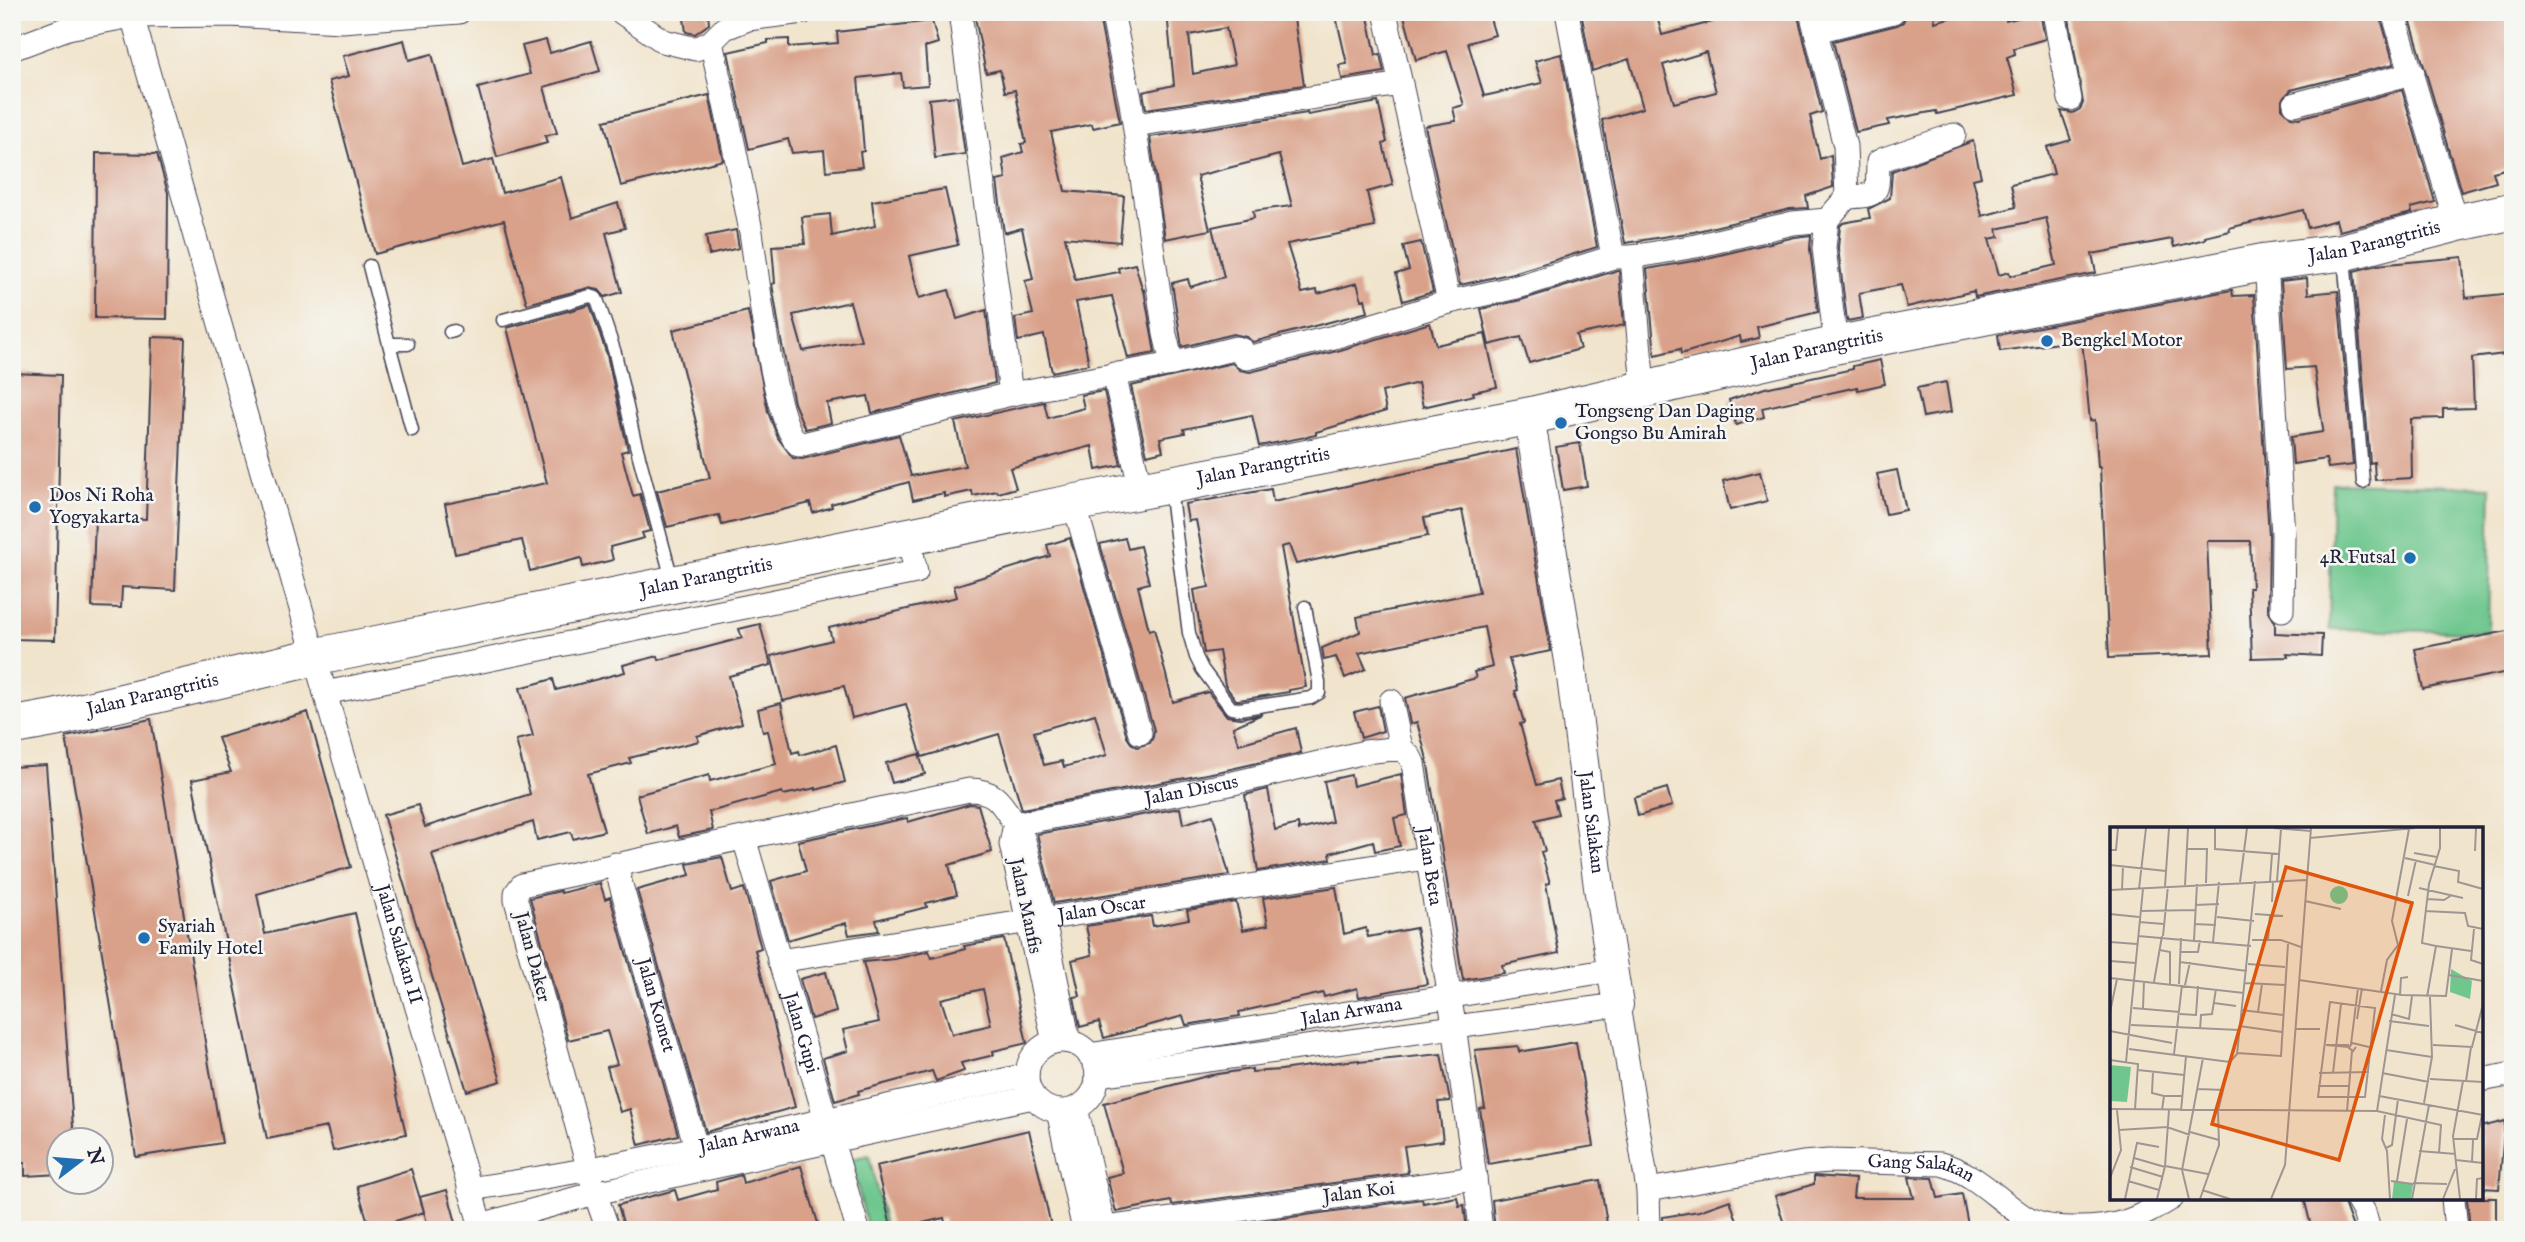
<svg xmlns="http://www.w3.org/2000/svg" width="2525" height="1242" viewBox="0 0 2525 1242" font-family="'IM FELL English',serif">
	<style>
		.green { fill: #6fc78e; stroke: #487464; stroke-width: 2 }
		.building { fill: #d9a18a; fill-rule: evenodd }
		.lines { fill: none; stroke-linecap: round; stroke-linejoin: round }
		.service-casing { stroke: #413f51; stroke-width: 15 }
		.minor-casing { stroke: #413f51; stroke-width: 25 }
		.tertiary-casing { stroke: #413f51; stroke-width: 32 }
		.primary-casing { stroke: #413f51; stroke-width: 39 }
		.service { stroke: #fff; stroke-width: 12 }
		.minor { stroke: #fff; stroke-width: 23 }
		.tertiary { stroke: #fff; stroke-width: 30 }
		.primary { stroke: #fff; stroke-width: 37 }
		.poi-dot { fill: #1f6fb2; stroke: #f6f6f2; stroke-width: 2.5 }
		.labels { text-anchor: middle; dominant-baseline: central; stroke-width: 5; stroke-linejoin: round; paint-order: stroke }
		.street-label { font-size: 19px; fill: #22223b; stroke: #f6f6f2 }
		.poi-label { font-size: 19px; fill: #22223b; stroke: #f6f6f2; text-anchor: start }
		.inset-road { fill: none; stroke: #9e9692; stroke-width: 2 }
		.view { fill: #de560e; fill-opacity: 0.15; stroke: #de560e; stroke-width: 3.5 }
		.inset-edge { fill: none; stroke: #22223b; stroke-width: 3.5 }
	</style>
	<rect width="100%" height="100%" fill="#f6f6f2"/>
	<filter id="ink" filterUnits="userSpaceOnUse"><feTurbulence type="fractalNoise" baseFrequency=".0143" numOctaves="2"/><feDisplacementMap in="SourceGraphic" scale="14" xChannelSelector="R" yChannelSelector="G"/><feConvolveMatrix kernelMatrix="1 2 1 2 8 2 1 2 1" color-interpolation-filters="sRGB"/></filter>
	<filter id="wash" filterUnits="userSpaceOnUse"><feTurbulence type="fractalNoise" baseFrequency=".00686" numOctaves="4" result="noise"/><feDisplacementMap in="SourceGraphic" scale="28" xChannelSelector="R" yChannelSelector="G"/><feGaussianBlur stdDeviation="1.57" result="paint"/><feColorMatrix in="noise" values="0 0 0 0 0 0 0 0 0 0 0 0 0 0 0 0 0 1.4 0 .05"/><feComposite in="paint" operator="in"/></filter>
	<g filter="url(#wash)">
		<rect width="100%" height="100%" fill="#f1e4cc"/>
		<path class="green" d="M2332,483L2491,487L2488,632L2329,629Z
			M869,1155L886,1230H868L851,1159Z"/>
		<g id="blocks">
			<path class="building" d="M683,12H708L709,24L695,34L686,32Z
				M974,12H1098L1120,122L1093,128L1092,124L1051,132L1065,191L1124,196L1120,242L1065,237L1075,280L1119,272L1118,268L1135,264L1143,291L1144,290L1155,353L1128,358L1112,296L1076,302L1089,364L1052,372L1044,335L1018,341L1015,318L1033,314L1025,281L1033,279L1022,228L1004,233L997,181L1006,179L1003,158L1023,152L1021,144L1026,143L1015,90L1005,92L1000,70L986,73Z
				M1167,12H1293L1304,85L1146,109L1143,92L1174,85ZM1226,28L1234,65L1193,74L1189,35Z
				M1335,12H1367L1376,55L1380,54L1384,72L1342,79L1339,65L1347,64Z
				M1403,12H1488L1495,35L1468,43L1484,96L1542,83L1535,61L1561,54L1597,247L1513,273L1460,285L1425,126L1456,121L1453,108L1464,105L1447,51L1416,60Z
				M1581,12H1602L1605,20L1628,12H1656L1662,35L1712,22L1709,12H1797L1822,112L1810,116L1820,159L1831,155L1833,187L1806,196L1808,208L1790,209L1693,232L1625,243L1602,120L1643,108L1629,59L1592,71ZM1706,52L1716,92L1674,103L1663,65Z
				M1907,12H1934L1935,22L1970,12H2004L2006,21L2040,12L2045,39L2014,48L2015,54L2007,57L2017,95L1937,114L1936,111L1888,120L1889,125L1856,132L1833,41L1897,25L1903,22Z
				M2068,12H2379L2394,64L2291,90L2282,100V108L2291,117L2299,118L2402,90L2435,202L2411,208L2412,213L2339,231L2336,220L2308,228L2303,210L2229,228L2230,231L2205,237V239L2174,247L2172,239L2092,254L2096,273L1975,297L1974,291L1907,307L1901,285L1859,293L1863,318L1847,321L1838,248L1840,226L1843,223L1870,218L1868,209L1890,198L1892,171L1973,141L1981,177L1973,179L1982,216L2016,207L2011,184L2054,174L2047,147L2071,140L2061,111L2073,113L2080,109L2083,103ZM2046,218L2056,265L2010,276L2009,272L1999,275L1989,239L1999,237L1997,229Z
				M2408,12H2513V167L2493,172L2496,182L2461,192Z
				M932,21L938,43L925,47L928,85L903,87L901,73L858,78L864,151L860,152L862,167L826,171L824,150L792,153L788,139L749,149L728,52L768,43V40L789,39V47L838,43L837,32Z
				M404,40L409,60L432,54L462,167L493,159L502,193L561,177L572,218L618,203L625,228L606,233L622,292L605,297L599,290L588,288L527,304L504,220L375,254L329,81L349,76L343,56Z
				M546,40L550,53L591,41L600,71L544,87L557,133L545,136L547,143L497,157L478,88L530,74L522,46Z
				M709,95L723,160L621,186L604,121Z
				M957,96L965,154L935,158L929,99Z
				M1378,102L1387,142L1383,144L1393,185L1367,192L1375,227L1287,244L1302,293L1317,290L1318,294L1357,283L1362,300L1365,299L1368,312L1253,342L1246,337L1233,334L1182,347L1172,283L1188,279L1190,287L1224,277L1212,227L1254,218L1253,211L1292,206L1279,155L1197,176L1210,230L1165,239L1150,137L1307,113L1308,115Z
				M96,153L157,154L168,193L167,319L95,318Z
				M945,189L958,245L909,256L919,298L949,290L957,319L986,310L995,383L872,413L868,396L827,403L831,423L805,429L794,403L781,340L772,284L775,283L772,246L805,244L802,217L830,214L832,236L875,226L872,201ZM850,302L861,340L803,351L793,315Z
				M736,230L739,248L709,255L706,236Z
				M1811,235L1810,249L1818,312L1757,327L1759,338L1741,342L1740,336L1681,354L1680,349L1655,355L1647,269L1699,260L1795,237Z
				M1421,242L1433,292L1403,301L1396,274L1409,270L1403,246Z
				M2462,257L2466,298L2513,293V353L2472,358L2474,408L2443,409V418L2411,419L2412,478L2375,480L2374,462L2370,463L2354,271L2377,265Z
				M1615,271H1619L1624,325L1576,335L1580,349L1529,363L1521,337L1489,345L1481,309L1521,300Z
				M2307,278L2308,294L2338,291L2353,465L2328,468L2326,459L2293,464L2291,437L2322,432L2323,429L2314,367L2287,369L2281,281Z
				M2232,290L2233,296L2254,295L2269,535L2268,610L2275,622V633L2322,635L2321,656L2287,654L2288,657L2252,658L2249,588H2252L2250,541H2207L2212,654L2109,658L2100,467H2098L2095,420L2090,421L2082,340L2000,351L1998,335Z
				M590,305L607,355L628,450L621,452L633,496L640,494L650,531L642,533L644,538L610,547L613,560L583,567L581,558L530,571L522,540L455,554L445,504L547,483L507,328Z
				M748,311L768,412L778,438L793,458L802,459L899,435L911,476L965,466L955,422L1044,402L1048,418L1084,408L1081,395L1104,391L1121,465L1096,470L1092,446L1010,468L1016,488L998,493L997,491L973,496L972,491L944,497V493L913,500L909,482L831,504L832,507L813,513L810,503L722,525L719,515L667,527L657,491L710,478L673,330Z
				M1430,323L1436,345L1485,334L1497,387L1473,392L1474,395L1423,407L1418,383L1382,392L1386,411L1316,432V435L1259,446L1252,415L1184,429L1185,433L1160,438L1163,451L1147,455L1131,386L1232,363L1240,370L1250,372L1337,351Z
				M152,337L185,338L175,590L122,587L121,608L92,607L95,517L146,519Z
				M1880,360L1885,384L1858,390L1857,387L1762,408L1764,417L1736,425L1729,400L1765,388L1853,369V366Z
				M12,373L61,375L55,640L12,639Z
				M1946,382L1951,412L1923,417L1917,388Z
				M1580,443L1587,486L1563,490L1556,447Z
				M1516,449L1551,651L1509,659L1518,690L1515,691L1524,723L1520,724L1537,785L1558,780L1562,798L1554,800L1558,814L1536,820L1545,851L1541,852L1550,883L1546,884L1559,953L1502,965L1504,973L1463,980L1427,759L1417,722L1410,724L1405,698L1476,678L1474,672L1492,667L1484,627L1359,653L1366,669L1345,678L1336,657L1324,660L1322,648L1360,632L1357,617L1479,592L1462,510L1424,518L1428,536L1296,564L1289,545L1281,547L1306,687L1289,690V692L1239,700H1236L1225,685L1219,651L1204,653L1194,590L1209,587L1196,520L1188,521L1185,504L1271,489L1273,502Z
				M1897,470L1906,510L1886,514L1877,474Z
				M1760,472L1767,501L1730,510L1723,481Z
				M1070,538L1127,737L1131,743L1137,747L1150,743L1153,737L1154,730L1100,544L1125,538L1128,549L1140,546L1149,583L1138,586L1149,630L1154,629L1173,702L1208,692L1227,716L1240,718L1262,714L1233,727L1239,744L1296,728L1301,753L1222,771L1022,809L999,734L922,757L906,704L852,718L844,686L783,701L771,656L832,640L829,628L957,597L954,586L1050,556L1047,545ZM1095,714L1107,755L1064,767L1062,761L1044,765L1034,732Z
				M760,624L771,665L729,676L742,723L697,736L699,741L629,758L631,763L588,774L604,831L573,839L571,832L537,840L533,822L432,854L501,1081L467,1091L383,815L418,805L425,827L530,794L516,740L533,736L520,688L553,679L556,690L625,672L623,665L658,656L659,660L742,638L739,629Z
				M2513,630V671L2423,689L2415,649Z
				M781,703L792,753L799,751L800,755L836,745L845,782L816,790V788L783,795L782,792L709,812L713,830L679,837L676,826L648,834L637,795L709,775L710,781L776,764L768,731L763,732L758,709Z
				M1378,706L1383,731L1361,738L1354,712Z
				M308,712L351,867L257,894L265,934L355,913L406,1134L333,1151L327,1127L267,1139L192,780L231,772L218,738Z
				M151,719L222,1143L136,1157L66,737Z
				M919,754L925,774L892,783L886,763Z
				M46,765L74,1140H60V1174L25,1176V1163H12V767Z
				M1401,774L1407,815L1394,818L1400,846L1375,851L1373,841L1330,853L1331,859L1258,871L1245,795L1268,789L1275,830L1298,824L1299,830L1332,822L1324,781L1351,775L1353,786Z
				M1667,788L1672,806L1638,816L1634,798Z
				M970,804L978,805L992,852L949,865L957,895L926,903L927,907L876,920L879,931L849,935L846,923L788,940L771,881L806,871L798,841L907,818L908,822Z
				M1180,808L1183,824L1213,815L1229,875L1054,903L1037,834Z
				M722,857L732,892L744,888L761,948L755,950L795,1107L706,1132L637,890L690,875L687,864Z
				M600,883L605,899L610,897L678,1135L639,1145L630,1109L620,1112L607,1067L617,1064L607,1031L568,1040L530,898L560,891L561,893Z
				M1336,887L1344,934L1366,928L1368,937L1416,928L1427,984L1359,997L1357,988L1324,997L1323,993L1239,1012L1240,1016L1186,1025L1183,1016L1104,1038L1099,1022L1080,1027L1074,997L1080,996L1072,960L1092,955L1086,926L1151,916L1153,926L1189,919L1187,910L1236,902L1243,930L1268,925L1263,898Z
				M1004,939L1027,1043L993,1051L994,1055L961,1063L964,1071L936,1081L932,1071L858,1091L859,1094L835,1101L823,1058L848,1051L843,1030L879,1022L863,962L895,959L929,951L932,958L965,949L964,946ZM983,989L991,1025L952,1034L941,999Z
				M826,972L836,1012L811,1019L800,979Z
				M1576,1042L1594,1146L1488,1164L1480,1109L1485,1108L1475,1050L1518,1046L1519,1052Z
				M1441,1054L1450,1101L1438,1102L1443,1141L1404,1146L1408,1173L1172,1205L1171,1201L1116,1212L1107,1177L1123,1173L1104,1103L1211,1075L1252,1069V1072L1281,1070L1330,1063L1359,1060V1062Z
				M2505,1121L2499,1189L2481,1188V1127Z
				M1029,1130L1052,1230H947L944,1218L892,1230L876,1166Z
				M801,1166L820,1230H625L618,1205L675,1190L678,1200L717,1189L716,1182L741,1175L743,1183Z
				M411,1169L424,1212L370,1229L357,1186Z
				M1814,1176L1855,1179L1853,1198H1914L1909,1177L1933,1178L1938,1198L1962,1194L1969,1230H1786L1775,1196L1814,1184Z
				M1600,1180L1608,1230H1495L1492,1200Z
				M447,1190L458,1230H429L420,1197Z
				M1457,1197L1459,1206L1464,1205L1467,1230H1197L1422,1199L1423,1203Z
				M2304,1198H2342L2354,1230H2312Z
				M2467,1198H2496V1230H2470Z
				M1730,1200L1737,1221L1710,1230H1663V1217L1699,1211Z"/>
		</g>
	</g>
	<g filter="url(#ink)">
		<use href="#blocks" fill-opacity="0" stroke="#413f51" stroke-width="2"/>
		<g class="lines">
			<defs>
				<path id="service" d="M2344,256L2363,482
					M369,266L389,344H408
					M503,320L590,296L596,298L598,302L615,353L633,434L673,583
					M450,332L454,331
					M389,344L412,430
					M1170,489L1189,633L1196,657L1202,669L1231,708L1239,709L1311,698L1319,693V682L1305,607"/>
				<g id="minor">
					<path id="s1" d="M131,12L325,693L482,1230"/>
					<path d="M621,12L663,41L696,49L711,42L725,28L748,19L803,12"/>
					<path d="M960,12L1011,394"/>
					<path d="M1112,12L1131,103L1165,334L1172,364"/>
					<path d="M1385,12L1449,302"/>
					<path d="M1567,12L1613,257"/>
					<path d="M1811,12L1845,146L1847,197L1827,220L1824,248L1836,345"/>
					<path d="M2054,12L2070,99"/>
					<path d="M2393,12L2456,223"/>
					<path d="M1816,31L1893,12"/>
					<path d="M711,42C725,103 738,164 750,226C757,266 772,423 799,445L1011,394L1172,364L1236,348L1242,350L1244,357L1247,358L1334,337L1449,302L1517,287L1613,257H1632L1696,246L1793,223L1827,220"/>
					<path d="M12,49L68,28L132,16L229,15L342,21L459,12"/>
					<path d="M2295,104L2413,73"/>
					<path d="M1135,125L1401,84"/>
					<path d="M1847,197C1881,196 1877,193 1878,162L1884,159L1954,135"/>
					<path d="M1632,257L1643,388"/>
					<path d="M2266,262L2283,535L2282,610"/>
					<path d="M1114,374L1141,491"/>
					<path d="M1074,503L1140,733"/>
					<path d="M325,693L916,572L909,539"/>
					<path d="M1391,701L1401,748"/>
					<path id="s2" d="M744,838L858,1230"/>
					<path id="s3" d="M615,864L696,1147"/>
					<path id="s4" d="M779,961L1426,858"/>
					<circle cx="1062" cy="1076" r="35"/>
					<path d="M1054,1042L1011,844L1015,824L1024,840L1044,920L1069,1042"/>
					<path id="s5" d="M1089,1055L1612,970"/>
					<path d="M1097,1075L1618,1005L1648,1190L1649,1230"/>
					<path d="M2481,1080L2513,1074"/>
					<path d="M1076,1108L1104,1227"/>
					<path d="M1058,1111L1084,1230"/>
					<path d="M1475,1178L1481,1230"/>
					<path id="s6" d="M469,1189C657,1162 842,1115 1027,1075"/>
					<path id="s7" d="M1648,1190L1803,1163L1829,1161L1941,1164C1975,1173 1995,1197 2023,1216C2045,1232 2098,1230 2124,1222C2141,1217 2157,1207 2172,1198"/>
					<path d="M2356,1198L2364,1212L2369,1230"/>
					<path d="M2453,1198L2456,1230"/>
					<path d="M481,1225L595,1193L1033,1097"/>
					<path id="s8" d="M608,1230L595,1193L516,900V893L522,885L969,790C996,790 1001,803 1015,824L1225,785L1365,752L1401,748L1410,757L1413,763L1454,1025L1475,1178L1091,1230"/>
				</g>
				<g id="tertiary">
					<path id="s9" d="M1529,416L1570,661L1599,887L1618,1005"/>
				</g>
				<g id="primary">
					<path id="s10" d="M12,726L56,718L315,657L1074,503L1529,416L1836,345L2266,262L2344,252L2456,223L2513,211"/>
				</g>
			</defs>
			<use href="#service" class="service-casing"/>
			<use href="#minor" class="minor-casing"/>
			<use href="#tertiary" class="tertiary-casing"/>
			<use href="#primary" class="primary-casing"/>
			<use href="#service" class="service"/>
			<use href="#minor" class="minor"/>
			<use href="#tertiary" class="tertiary"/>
			<use href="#primary" class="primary"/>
		</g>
	</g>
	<g class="poi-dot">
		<circle cx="2047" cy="341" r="7"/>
		<circle cx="1561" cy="423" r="7"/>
		<circle cx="35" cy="507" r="7"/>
		<circle cx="2410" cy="558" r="7"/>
		<circle cx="144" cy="938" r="7"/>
	</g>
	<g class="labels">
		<g class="street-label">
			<text stroke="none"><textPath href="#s10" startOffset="2412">Jalan Parangtritis</textPath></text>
			<text stroke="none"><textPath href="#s10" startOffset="1844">Jalan Parangtritis</textPath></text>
			<text stroke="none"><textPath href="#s10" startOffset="1278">Jalan Parangtritis</textPath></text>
			<text stroke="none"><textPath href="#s10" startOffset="710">Jalan Parangtritis</textPath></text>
			<text stroke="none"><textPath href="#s10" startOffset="144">Jalan Parangtritis</textPath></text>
			<text stroke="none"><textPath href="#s8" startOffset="1057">Jalan Discus</textPath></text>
			<text stroke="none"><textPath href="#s9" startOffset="411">Jalan Salakan</textPath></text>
			<text stroke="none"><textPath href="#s8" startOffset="1395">Jalan Beta</textPath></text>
			<text transform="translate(1025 906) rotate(78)">Jalan Manfis</text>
			<text stroke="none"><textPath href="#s4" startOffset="327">Jalan Oscar</textPath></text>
			<text stroke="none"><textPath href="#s1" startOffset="970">Jalan Salakan II</textPath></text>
			<text transform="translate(532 957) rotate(75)">Jalan Daker</text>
			<text stroke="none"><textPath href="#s3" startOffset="147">Jalan Komet</textPath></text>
			<text stroke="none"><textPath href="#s5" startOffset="266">Jalan Arwana</textPath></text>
			<text stroke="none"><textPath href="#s2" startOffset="203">Jalan Gupi</textPath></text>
			<text stroke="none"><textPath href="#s6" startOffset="285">Jalan Arwana</textPath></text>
			<text stroke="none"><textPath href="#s7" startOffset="276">Gang Salakan</textPath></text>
			<text transform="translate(1359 1193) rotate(-7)">Jalan Koi</text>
		</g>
		<g class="poi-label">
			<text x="2061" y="341">Bengkel Motor</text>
			<text x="1575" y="412">Tongseng Dan Daging<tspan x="1575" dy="22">Gongso Bu Amirah</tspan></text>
			<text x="49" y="496">Dos Ni Roha<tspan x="49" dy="22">Yogyakarta</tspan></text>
			<text x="2396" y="558" text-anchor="end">4R Futsal</text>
			<text x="158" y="927">Syariah<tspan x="158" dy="22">Family Hotel</tspan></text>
		</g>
	</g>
	<g transform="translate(2110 827)">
		<rect width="373" height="373" fill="#f1e4cc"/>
		<path d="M220 68a9 9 0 1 1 18 0a9 9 0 1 1-18 0ZM341,142L362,154L360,172L340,165ZM0,238L21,240L17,275L0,274ZM284,354L303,357L301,372H282Z" fill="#6fc78e"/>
		<path class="inset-road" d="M105,1V22L169,27M164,1L201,4M200,11L305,1M76,22H97L96,56M0,23H6L8,1M365,24L366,1M304,26L327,30M295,31L325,38M0,38L56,44M324,39L349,44L348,55L373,62M160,54L162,27M167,54L171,2M130,55L137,1M75,58L78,1M55,59L59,1M309,61L353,71M29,62L36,1M0,63L196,53M12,63L13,39M298,69L306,33M317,72L334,73L342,68M195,74L231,82M162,75L163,54M85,78L109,77M30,84L85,83M315,84L355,86L358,99L373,102M0,87L29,90M145,87L173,89M107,90L144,94M29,95L54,97M84,97L106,98M364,102L361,133L373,137M28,109L141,119M53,109L58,59M84,113L87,57M142,113H171L191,120M158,113L160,88M0,115L27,117M103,115L109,55M326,119L361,124M50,123L60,125V157M70,125H88L90,113M0,134L26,136M70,135L137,144M138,137L175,140M339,148L373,154M0,151L134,166M189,153L292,168L336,169L342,122M44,155L52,109M135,156L175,158M69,157L71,111M75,158L80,135M271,164L277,133L288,118L282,94L299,2M290,168L291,151L298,150M317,170L326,119L312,116L319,57L330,21V1M220,175L265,181L255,270H208ZM104,176L126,179M23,181L70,185M33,181L34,154M131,183L173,188M0,185L7,152M148,185L152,157M70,187L86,188L88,159M281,187L299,192L302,169M247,192L252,161M279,194L319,199M21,198L129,203M345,198L373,206M129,199L172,205M186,202H210M90,203L91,188L102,187L106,162M0,204L62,216M241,217L248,161M323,218L362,220L373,177M239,220L216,218H239M246,220L243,224L239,221L242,216L259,220M19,222L120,235M276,223L322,230M127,226L171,229L178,117M64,227L72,158M0,233L28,237L25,282M16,235L33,62M28,243L74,248M43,245L42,266L54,269M209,246L259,245M223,246L231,177M272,246L319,255M320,252L373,255M356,254L361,220M208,259H239M88,262L114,263M269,269L373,288M314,276L322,230L320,170M0,282L267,284M52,283L54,269H72M71,284L76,229M237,284L242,224M267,284L285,168M267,284L331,298L329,326M275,288L272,312L277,324L280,372M9,303L57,300L80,308M80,305L109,313M344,312H367L372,288M276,321L282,318L288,272M309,324L346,327M24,331L55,340M346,333L373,336M362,335L363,313M55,339L98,347M20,340L53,350M0,351L11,323L7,283M18,354L49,363M281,354L303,357M287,354L297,292M303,356L337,357M92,363L120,372M15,372L27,316L49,320M47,372L55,339L59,283M79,372L72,343L93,231M90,372L109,318L108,284L120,235L127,227L145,54M161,372L175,338L201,1M302,372L319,278M333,372L345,342M350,372L343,309L353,254M366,372L367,352L373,351"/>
		<path class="view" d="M176,40L302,76L229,333L102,297Z"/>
		<rect width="373" height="373" class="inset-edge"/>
	</g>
	<rect width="2525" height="1242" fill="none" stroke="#f6f6f2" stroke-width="42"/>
	<g transform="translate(80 1161) rotate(74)"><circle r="33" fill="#f6f6f2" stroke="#a1a1a9" stroke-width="2"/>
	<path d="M0-5L12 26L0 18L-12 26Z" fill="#1f6fb2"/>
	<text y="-10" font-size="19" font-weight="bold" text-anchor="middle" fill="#22223b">N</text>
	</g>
</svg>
